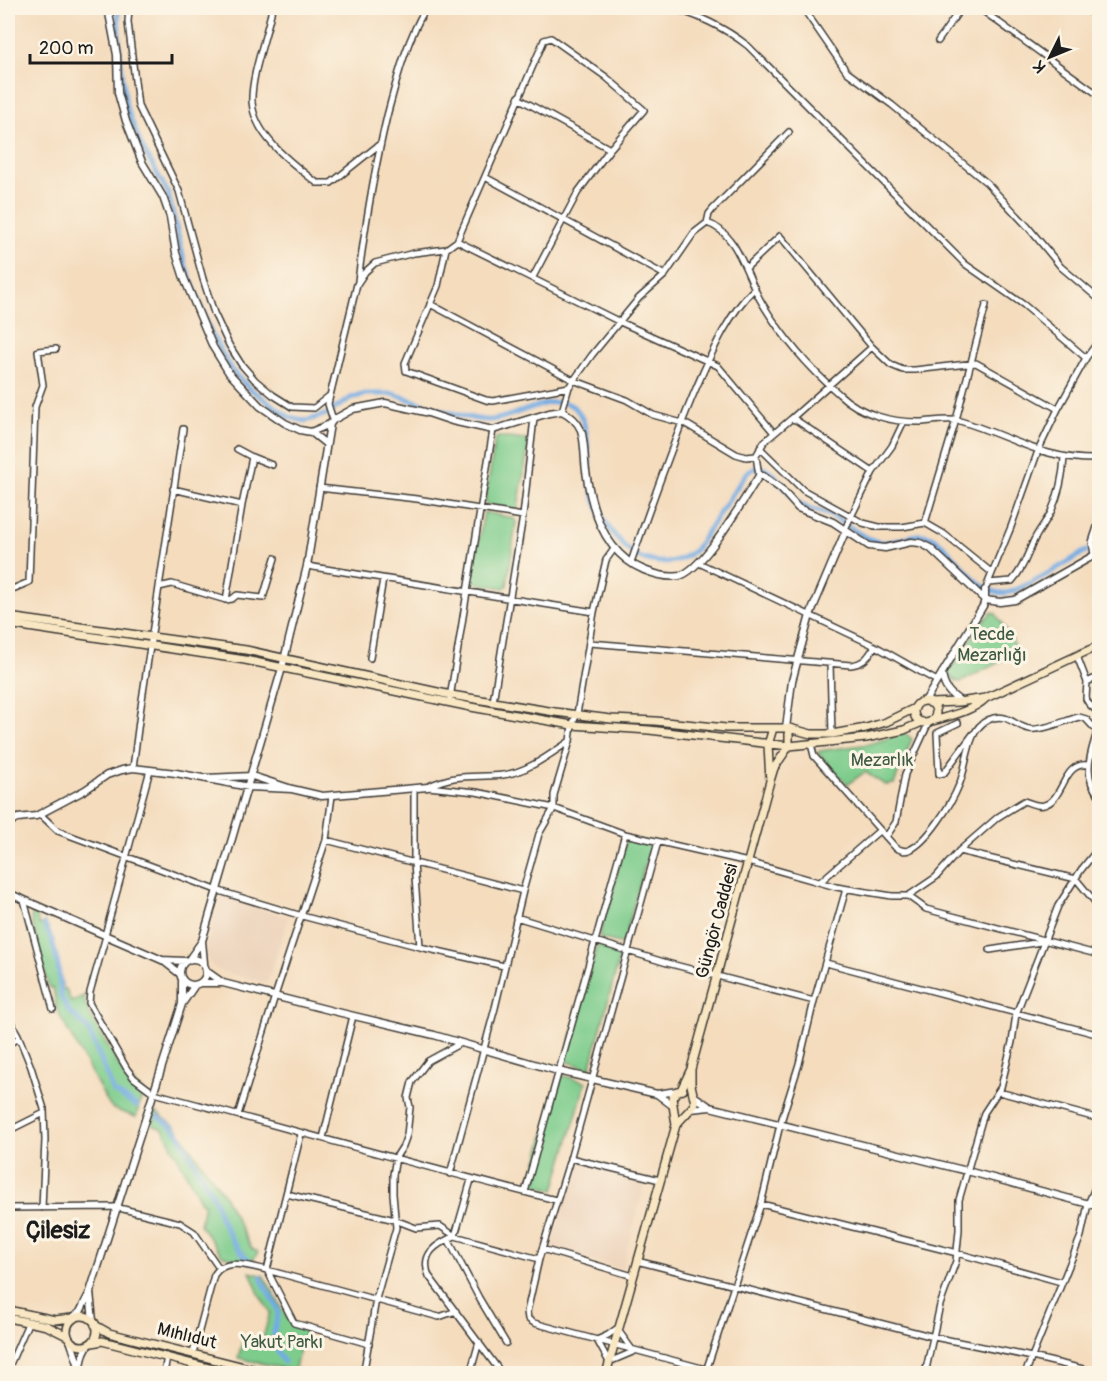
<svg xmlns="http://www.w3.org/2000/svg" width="1107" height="1381" viewBox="0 0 1107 1381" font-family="Pangolin,sans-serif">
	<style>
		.built { fill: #ecd1b9 }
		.green { fill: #7dcc8c; stroke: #4c7454; stroke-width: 1.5 }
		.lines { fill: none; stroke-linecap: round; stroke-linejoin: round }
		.canal { stroke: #73abe2; stroke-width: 5 }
		.minor-casing { stroke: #3c3934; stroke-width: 8 }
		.tertiary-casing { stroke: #3c3934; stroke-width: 9 }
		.secondary-casing { stroke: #3c3934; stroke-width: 10 }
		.minor { stroke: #fff; stroke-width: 5 }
		.tertiary { stroke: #fff; stroke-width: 6 }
		.secondary { stroke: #f9e7c3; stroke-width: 7 }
		.labels { text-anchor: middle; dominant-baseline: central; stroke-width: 6; stroke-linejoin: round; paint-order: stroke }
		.park-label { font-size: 18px; fill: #3e5a43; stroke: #fcf5e5 }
		.street-label { font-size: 18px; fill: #1c1c1c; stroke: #fcf5e5 }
		.district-label { font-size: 24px; font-weight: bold; fill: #1c1c1c; stroke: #fcf5e5 }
	</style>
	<rect width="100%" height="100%" fill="#fcf5e5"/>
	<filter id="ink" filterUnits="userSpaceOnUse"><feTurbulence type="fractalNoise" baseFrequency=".0167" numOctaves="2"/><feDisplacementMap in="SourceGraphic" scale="12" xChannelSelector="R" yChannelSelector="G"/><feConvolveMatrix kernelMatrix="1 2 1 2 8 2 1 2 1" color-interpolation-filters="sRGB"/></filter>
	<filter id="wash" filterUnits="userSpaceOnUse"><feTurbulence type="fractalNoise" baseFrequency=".008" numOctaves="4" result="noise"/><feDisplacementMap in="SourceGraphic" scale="24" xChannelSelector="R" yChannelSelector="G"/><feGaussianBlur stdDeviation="1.35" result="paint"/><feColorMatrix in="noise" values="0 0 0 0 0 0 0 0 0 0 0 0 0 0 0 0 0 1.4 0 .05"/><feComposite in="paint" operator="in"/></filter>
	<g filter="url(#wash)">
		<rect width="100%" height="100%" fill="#f4dcbd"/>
		<path class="built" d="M221,896L289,917L268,981L264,983L216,969L209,962L206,945Z
			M576,1161L646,1179L622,1269L551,1249Z"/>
		<path class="green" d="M498,437L527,440L529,443L518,508L515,510L485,504L495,439Z
			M484,512L513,518L516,522L507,586L503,588L471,582Z
			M992,612L996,614L1012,639L1017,653L961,682C955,682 950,677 948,672C951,665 956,662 960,656C970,640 978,625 992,612Z
			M905,733L912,739L894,784L885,785L865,772L848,784L837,775L818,753L819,751L869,744Z
			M627,837L651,843L623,944L599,938Z
			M33,912L36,913L39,925L45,922L53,939L63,989H66L71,1002L85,995L84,1000L88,1011L124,1074L143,1092L136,1117L113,1109L109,1105L62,1020L57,1010L53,988H49L31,917Z
			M597,945L621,952L590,1069L565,1061Z
			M561,1075L586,1082L554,1190L531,1183Z
			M155,1111L176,1127L222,1192L252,1249L258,1252L253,1260L245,1262L222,1255L200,1225L204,1203L201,1202L163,1129L153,1125Z
			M250,1272L264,1276L289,1321L294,1326L305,1331L294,1371L238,1358L243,1340L261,1346L270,1312L259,1294Z"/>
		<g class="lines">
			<path class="canal" d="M118,8L119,48L126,107L141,145L168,193L185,264L211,333L231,369L249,388L289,417L306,421L327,414L351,398L366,394H393C417,401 466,421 490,420C514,419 557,389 576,409C591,424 587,463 591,484C595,503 603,522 616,537C624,547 632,555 644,559C664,565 679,563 695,550L747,472C775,454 783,498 806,507C815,511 824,512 832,516C848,524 863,540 880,542C899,545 914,528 933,538C956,551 976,595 1005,593C1022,591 1069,561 1086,551
				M1095,546L1100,544
				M44,924L52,940L58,965L61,997L68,1010L88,1029L114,1092L137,1106
				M158,1117L174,1128L180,1136L215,1200L220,1217L233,1242L250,1262
				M261,1277C264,1289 278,1304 278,1311C279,1316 276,1321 275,1326C272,1338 276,1353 284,1362"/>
		</g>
	</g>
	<g filter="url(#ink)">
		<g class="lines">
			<defs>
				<path id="minor" d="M129,8L128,22L138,106L179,191L203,279L214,313L229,345L241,364L255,380L273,395L292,407L314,408L329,396
					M272,8C267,36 251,74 252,102C254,136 293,164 317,183H331L380,144
					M667,8C693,11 728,30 748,46L965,264L1024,305L1086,358
					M803,8L847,72L892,105L987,183L1028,227L1061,267L1100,300
					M979,8L1100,96
					M1085,8L1100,19
					M938,41L961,8
					M518,98L610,149
					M485,177L665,275
					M707,223L709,214L713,209L789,132
					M457,241L618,321L718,366L774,433
					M446,249L438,286L405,363L406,371L486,400L493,401L569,387
					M746,268L780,236L872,347L891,365L903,370H915L976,363L1058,409L1038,451L1011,527L988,583
					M358,281C365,226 374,171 387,116C397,79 406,41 426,8
					M430,304L573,380L627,400L653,415L686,424L736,454L746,457L756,456
					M1058,409L1086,358L1100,339
					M562,411L569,387L592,355L639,298L665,275L694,233L707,223C738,232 747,279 762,303C782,336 810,369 839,394C861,415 893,423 923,422C935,421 949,418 960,421C1011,436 1044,461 1100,459
					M791,419L872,347
					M333,420L328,404L357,284L365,272L375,263L414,253L446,249L457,241L542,45L544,40L551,38L606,77L644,110L610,149L578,192L533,277
					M760,448L803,490L863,523L879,527H902L925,523L956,420L986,305
					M252,457L272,465
					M759,476L756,456L764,442L791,419L796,420L873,472
					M319,488L417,499L523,516
					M173,489L242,505
					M925,523L944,534L991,572
					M845,529L873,472L892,446L903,423
					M1094,555L1092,542L1100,518
					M631,562C652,503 672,444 697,386C712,352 728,314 755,288
					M699,563L875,646L937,681
					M307,566L594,612
					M987,586L988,583L1012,581C1023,569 1027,555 1034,540C1039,530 1046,522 1051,512C1059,494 1063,477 1064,458
					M159,587L183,429
					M8,591L29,582L35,407L43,385L38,351L56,349
					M226,600L232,599L237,595L263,598L275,558
					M590,643L851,665C865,663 868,657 875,646
					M1077,656L1087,682L1086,699L1089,704L1100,714
					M370,658L383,579
					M830,664L832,734
					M1087,682L1100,676
					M450,698L493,430
					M493,702L523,516L534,418
					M958,723L937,733L939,774L944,773L973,734
					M1100,724C1092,747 1080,777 1100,796
					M811,744L814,756L896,848C901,850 904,852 909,850C927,843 952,803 959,785C968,766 966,730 988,720C1008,711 1014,727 1030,729C1042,731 1067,720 1079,717L1086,719L1097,731
					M133,768L140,713L159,587L172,584L226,600L242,505L252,457L237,449
					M429,786C457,773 474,778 503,775C528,772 550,754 570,741
					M428,787L476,792L554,808L625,834L748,862L836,887L892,896H908L936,877L959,851L998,817L1024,801C1030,803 1038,807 1044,805C1065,799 1062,761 1089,765
					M414,788V863L420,947
					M40,814L58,831L216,890L302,916L420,947L504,966
					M886,837L896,822L905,774L929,722
					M326,840L523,891
					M658,842L571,1156L539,1259L527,1312L528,1319L534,1323L724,1374
					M959,851L1076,879L1100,908
					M820,882L880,830
					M908,896L926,909L1100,955
					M24,900L53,1009
					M516,917L667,963L814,1001
					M105,935L150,770
					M106,936L90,992L89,1003L127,1069L134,1078L154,1093C288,1128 421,1167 556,1200
					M990,950L1041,942
					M826,963L1100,1035
					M8,1017L18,1035L31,1067L44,1109L45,1140L42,1208
					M8,1044L19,1038
					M999,1092L1100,1119
					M238,1115L275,996L326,840L332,796
					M8,1131L44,1113
					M301,1134L267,1270L294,1323L369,1344
					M323,1138L353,1016
					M570,1158L660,1180
					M450,1174L495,1008L523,891L539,834L554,808V795L570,741L572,725L577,714L594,612L606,560L614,549
					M471,1180L455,1236C436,1244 420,1254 429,1276L502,1374
					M525,1192L625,834
					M287,1194L395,1220L416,1228L440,1226L455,1236L539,1259
					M761,1204L957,1253L1061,1282
					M8,1208L115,1207L180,1223L194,1232L219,1268
					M448,1239L479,1298L506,1343
					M542,1249L633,1276
					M637,1261L934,1337L1032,1357L1100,1373
					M619,1327L608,1335L597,1340L609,1362L635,1351
					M618,1330L631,1348
					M193,1353L214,1275C225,1257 249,1266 267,1270L439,1317L456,1311
					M707,1368L761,1204L780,1125L799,1064L814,1001L846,889
					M8,1369L29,1321
					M364,1370L376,1299L396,1228L393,1194V1175L396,1157L403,1146L407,1135L410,1107L408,1098L412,1082L428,1061L461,1043
					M164,1374L167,1356
					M470,1374L479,1342
					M925,1374L940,1305L956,1261L959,1230V1200L984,1113L1001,1087L1012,1042L1016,1014L1058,906L1081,870L1093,855L1100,850
					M1025,1374L1081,1236L1088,1204L1100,1176"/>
				<path id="tertiary" d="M108,8L117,55L118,93L126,121L142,162L163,197L170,217L176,253L184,278L213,347L229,373L260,406L285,423L300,430L311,432L330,424L333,420L353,409L385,403L425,412L452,421L493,430L549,413L562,411C570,415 577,421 581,430C585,442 584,458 586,471C591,509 605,554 644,570C654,574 668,578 679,576C704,570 744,498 759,476H763L781,489L798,508L833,522L869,546L885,548L911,542L920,543L930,548L985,600V590
					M311,432L326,444
					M942,673C943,687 950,695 962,702
					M925,701L983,606L985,600L1000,602L1015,600L1100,552
					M786,728L792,681L810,615L846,530
					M292,789L322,796L428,787
					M8,823L18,818L36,816L85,790L107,775L122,770L133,768L176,773L249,787L292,789L252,776L206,778
					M8,893L162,960
					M202,941L282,668L307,566L330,424
					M190,958L202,941L204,963
					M180 972a13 13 0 1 1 26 0a13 13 0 1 1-26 0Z
					M180,974L162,960L185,961
					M182,980V1004L195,985
					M201,983H223L206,971
					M223,983L333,1011L434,1035L558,1071L657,1094
					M673,1106L657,1094L677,1091
					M710,1107L967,1171L1100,1207
					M691,1109L710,1107L694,1096
					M90,1292L182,1004
					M72,1318L80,1312L90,1292L93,1321
					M70,1340L80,1369L84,1353L88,1345"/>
				<path id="secondary" d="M8,617L246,650L451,695L555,712L611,719L655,721L726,728H789L811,734H832L866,728L886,722L915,708
					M8,624L245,660L471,707L572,725L649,730L789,746L866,738L904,730L922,722
					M986,698L1100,645
					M914 712a11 11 0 1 1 22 0a11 11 0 1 1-22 0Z
					M930,703L959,702L986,698C973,711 950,716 932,721
					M773,728L768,745L770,781L774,768L789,746V728
					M681,1090L691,1069L770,781
					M676,1125L672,1098L677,1091L683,1090
					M8,1310L55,1320L72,1318
					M67 1331a15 15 0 1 1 30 0a15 15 0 1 1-30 0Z
					M8,1318L47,1326L67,1336
					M95,1325L109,1333L272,1374
					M92,1343L102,1341L232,1374
					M606,1374L676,1125C681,1118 692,1109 695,1103L691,1085V1069"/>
			</defs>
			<use href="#minor" class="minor-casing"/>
			<use href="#tertiary" class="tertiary-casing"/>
			<use href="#secondary" class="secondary-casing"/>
			<use href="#minor" class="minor"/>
			<use href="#tertiary" class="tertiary"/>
			<use href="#secondary" class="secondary"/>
		</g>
	</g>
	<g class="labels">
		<g class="park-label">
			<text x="992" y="634">Tecde<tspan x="992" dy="21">Mezarlığı</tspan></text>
			<text x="882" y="760">Mezarlık</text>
			<text x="282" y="1342">Yakut Parkı</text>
		</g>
		<g class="street-label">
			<text transform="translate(717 921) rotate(-75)">Güngör Caddesi</text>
			<text transform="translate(187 1336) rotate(14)">Mıhlıdut</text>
		</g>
		<g class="district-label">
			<text x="58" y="1230">Çilesiz</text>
		</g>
	</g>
	<rect width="1107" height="1381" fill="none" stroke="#fcf5e5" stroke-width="30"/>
	<g transform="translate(1050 57) rotate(227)" stroke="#fcf5e5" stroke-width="4.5" paint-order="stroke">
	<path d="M0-4.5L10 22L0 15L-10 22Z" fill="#1c1c1c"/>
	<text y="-9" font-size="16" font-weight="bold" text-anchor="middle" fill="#1c1c1c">K</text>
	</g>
	<path d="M30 54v9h142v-9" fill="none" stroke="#1c1c1c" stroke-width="3"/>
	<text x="39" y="54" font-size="18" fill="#1c1c1c" stroke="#fcf5e5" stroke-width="4.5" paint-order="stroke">200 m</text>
</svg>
